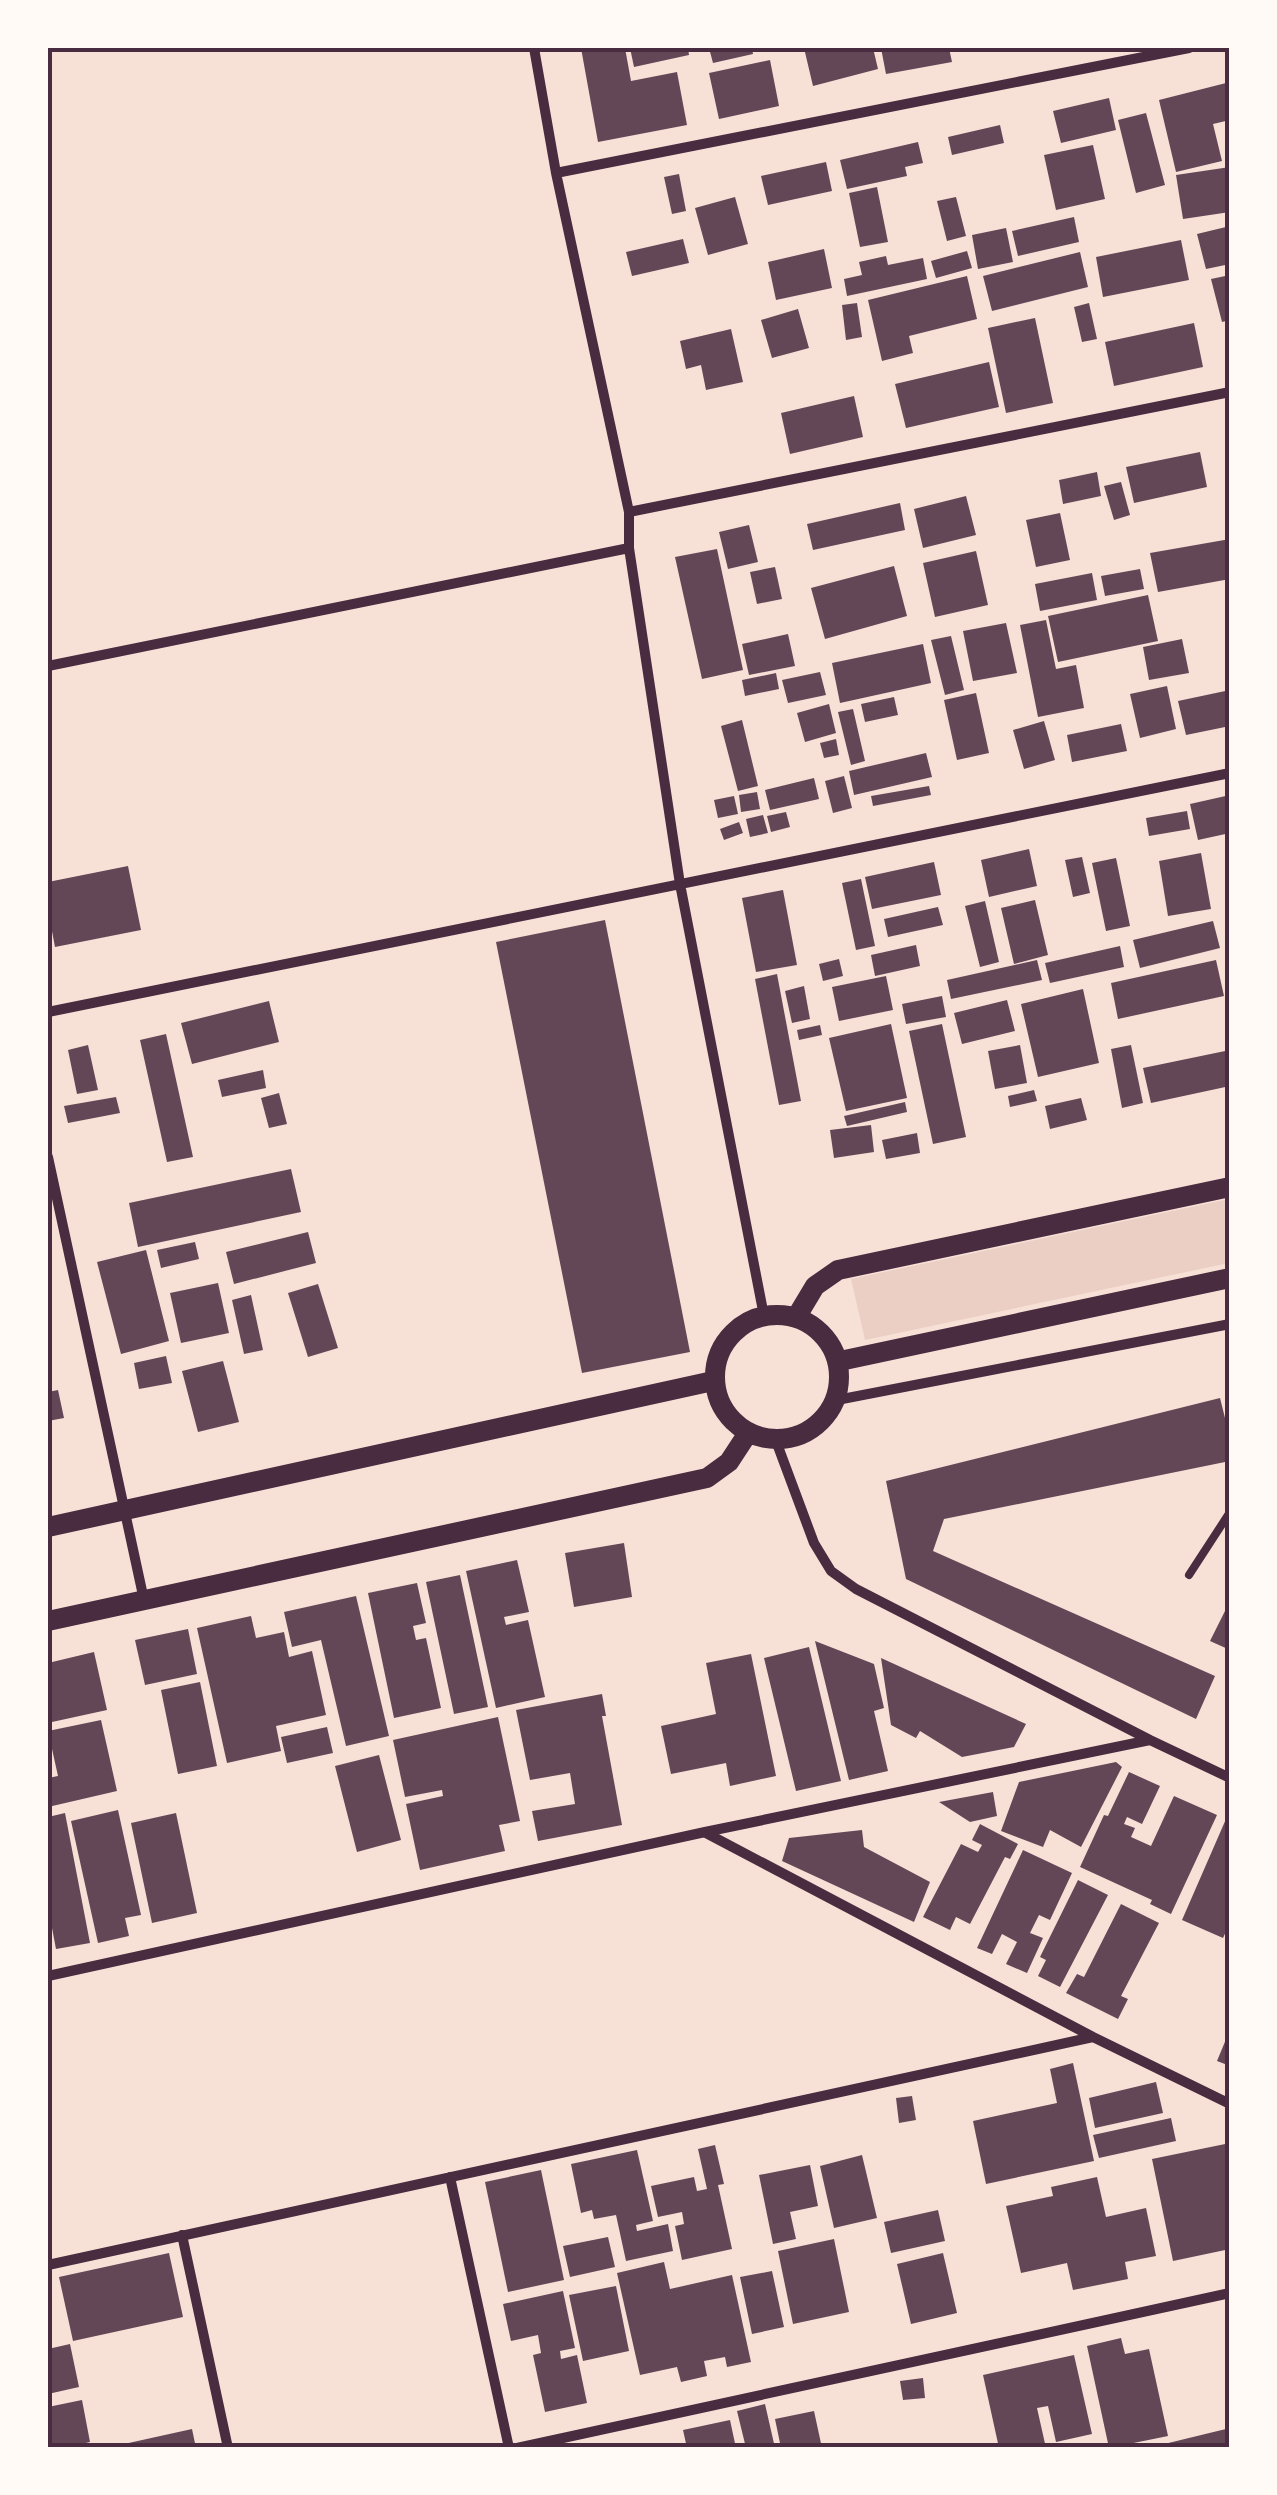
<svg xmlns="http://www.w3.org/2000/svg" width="1277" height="2495" viewBox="0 0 1277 2495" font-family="'PT Sans Narrow',sans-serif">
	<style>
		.green { fill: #ebcfc5 }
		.building { fill: #644757 }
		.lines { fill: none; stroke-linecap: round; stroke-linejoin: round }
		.service { stroke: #4a2c40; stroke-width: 8 }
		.minor { stroke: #4a2c40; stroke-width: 10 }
		.secondary { stroke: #4a2c40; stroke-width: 20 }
		.neatline { fill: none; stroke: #4a2c40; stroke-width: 4 }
	</style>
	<rect width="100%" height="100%" fill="#f7e1d7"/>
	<path class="green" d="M1229,1199V1263L865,1340L851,1279Z"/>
	<path class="building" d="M581,48H625L631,81L677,72L687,125L598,142Z
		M630,48H688L689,55L634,67Z
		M709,48H752L753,54L713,63Z
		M804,48H873L878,69L813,86Z
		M881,48H949L952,62L886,74Z
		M770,60L779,106L719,119L709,73Z
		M1230,82V120L1213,124L1222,161L1176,172L1159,100Z
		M1109,98L1116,130L1061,143L1053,111Z
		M1146,113L1165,185L1136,193L1118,120Z
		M1000,125L1004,143L952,155L948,137Z
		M918,142L923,163L905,167L907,176L847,189L840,160Z
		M1093,145L1105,199L1056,210L1044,155Z
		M826,162L832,191L768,205L761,176Z
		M1230,167V212L1183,219L1176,175Z
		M679,174L686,211L672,214L664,177Z
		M877,187L888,242L860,247L849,193Z
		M735,197L748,244L708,255L695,208Z
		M956,197L966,236L947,241L937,201Z
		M1074,217L1079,242L1018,256L1012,231Z
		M1230,226V264L1206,269L1197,234Z
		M1006,228L1013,262L978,269L972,235Z
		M683,239L689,263L632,276L626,252Z
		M1181,240L1189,280L1103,297L1096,257Z
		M824,249L832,288L776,300L768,262Z
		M967,251L972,268L936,278L931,261Z
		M1080,252L1088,287L992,311L983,276Z
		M886,256L888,265L923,258L927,279L847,296L844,279L862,275L859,262Z
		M1230,275V320L1222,322L1211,279Z
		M967,276L977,319L909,336L913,353L882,361L868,300Z
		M857,303L862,337L846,340L842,305Z
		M1089,303L1097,339L1082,342L1074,307Z
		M798,309L809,348L772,358L761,320Z
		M1035,318L1053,403L1006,413L988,328Z
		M1194,323L1203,367L1114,386L1105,342Z
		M731,329L743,382L706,390L701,365L686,369L680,341Z
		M989,362L999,407L906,428L895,384Z
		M854,396L863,437L790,454L781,413Z
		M1200,452L1207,487L1134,503L1126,467Z
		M1097,472L1101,496L1063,504L1059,480Z
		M1121,482L1130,515L1114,520L1104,486Z
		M966,496L976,535L923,548L914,509Z
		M900,503L905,530L813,550L807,524Z
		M1060,513L1070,560L1036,567L1026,520Z
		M749,525L758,562L728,569L719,532Z
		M1230,539V579L1158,592L1150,553Z
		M717,549L743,670L702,679L675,557Z
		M976,551L988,605L935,617L923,563Z
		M894,566L907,616L825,639L811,588Z
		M775,567L782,599L757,604L750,572Z
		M1140,569L1144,589L1105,596L1101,576Z
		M1092,573L1097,600L1040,611L1035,584Z
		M1148,595L1158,641L1058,662L1048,616Z
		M1046,620L1056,669L1076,665L1084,708L1038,717L1020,625Z
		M1006,623L1017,673L973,681L963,631Z
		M788,634L795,666L749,675L742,644Z
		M951,636L964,690L945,695L931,640Z
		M1182,639L1189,673L1149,680L1143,647Z
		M923,644L931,683L840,703L832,663Z
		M820,672L826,695L788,703L782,680Z
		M776,673L779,689L745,696L742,680Z
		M1167,686L1176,729L1140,738L1130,694Z
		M1230,690V726L1186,735L1178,701Z
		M976,693L989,753L957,760L944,700Z
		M894,697L898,715L865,722L861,704Z
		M829,704L836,733L805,742L797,713Z
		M853,709L865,761L851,765L838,712Z
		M742,720L758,786L738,791L721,726Z
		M1044,721L1055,760L1024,769L1013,730Z
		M1121,724L1127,751L1072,762L1067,735Z
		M836,739L839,755L824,758L820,743Z
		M926,753L932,777L854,795L849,771Z
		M844,776L852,808L833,813L825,781Z
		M814,778L819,799L770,810L765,790Z
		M929,786L931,795L873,806L871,796Z
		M757,792L760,809L741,812L739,795Z
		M1230,795V833L1198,840L1190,804Z
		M734,796L738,814L718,818L714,800Z
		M1187,811L1190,829L1149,836L1146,818Z
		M786,812L790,827L771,832L767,816Z
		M763,815L768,833L750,837L746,819Z
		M739,822L743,833L724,840L720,829Z
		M1029,849L1037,886L989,897L981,860Z
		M1201,853L1211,909L1168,916L1159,861Z
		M1082,857L1090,893L1073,897L1065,860Z
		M1116,858L1130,926L1106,931L1092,863Z
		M934,862L941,895L872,909L865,877Z
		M128,866L141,930L55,947L48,910V882Z
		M861,879L875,946L856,950L842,883Z
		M783,890L797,965L756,972L742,898Z
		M1035,900L1048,955L1014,964L1001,908Z
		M985,901L999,962L980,967L965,906Z
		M938,907L943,925L888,937L884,919Z
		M605,920L690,1352L582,1373L496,942Z
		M1213,921L1220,948L1140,968L1133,940Z
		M916,945L920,966L875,976L871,955Z
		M1120,946L1124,967L1050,983L1045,963Z
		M839,959L843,976L823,981L819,964Z
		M1037,960L1042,980L951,999L947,980Z
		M1216,960L1224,996L1118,1019L1111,983Z
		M777,974L801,1101L779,1105L755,979Z
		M886,976L893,1010L839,1021L832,987Z
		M804,986L810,1019L792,1023L785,991Z
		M1083,989L1099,1063L1038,1077L1021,1004Z
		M942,996L946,1017L906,1024L902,1004Z
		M1007,1000L1015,1031L962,1044L954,1013Z
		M269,1001L279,1042L192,1064L181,1023Z
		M891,1024L907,1098L846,1111L829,1038Z
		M942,1024L966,1137L933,1144L909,1031Z
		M820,1025L822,1035L799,1040L797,1030Z
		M166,1034L193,1157L167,1162L140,1040Z
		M88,1045L98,1090L77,1094L68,1050Z
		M1020,1045L1027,1083L995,1089L988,1051Z
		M1131,1045L1143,1103L1122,1108L1111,1049Z
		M1230,1050V1086L1151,1103L1143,1068Z
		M263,1070L266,1088L222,1097L218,1080Z
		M1034,1090L1037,1101L1010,1107L1008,1096Z
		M279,1093L287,1124L269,1128L261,1098Z
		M116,1097L120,1113L68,1123L64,1106Z
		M1081,1098L1087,1120L1050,1129L1045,1106Z
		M905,1102L907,1112L847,1126L844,1116Z
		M871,1125L874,1152L834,1158L830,1130Z
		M917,1133L920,1153L886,1159L882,1140Z
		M291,1169L301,1212L138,1247L129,1203Z
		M308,1232L316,1263L234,1284L226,1252Z
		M195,1242L199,1259L161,1268L157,1250Z
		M146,1250L169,1341L121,1354L97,1262Z
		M218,1283L229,1333L181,1343L170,1293Z
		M318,1284L338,1348L308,1357L288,1293Z
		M251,1295L263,1350L244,1354L232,1300Z
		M166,1356L172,1383L139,1389L134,1363Z
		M223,1361L239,1422L198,1432L182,1371Z
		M58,1390L64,1418L48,1421V1392Z
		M1220,1398L1230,1438V1461L944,1519L933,1551L1215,1676L1196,1719L906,1579L886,1481Z
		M624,1543L632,1597L574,1607L565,1553Z
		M517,1560L529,1612L504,1617L506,1625L528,1620L545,1697L496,1708L466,1571Z
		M460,1575L488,1707L454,1714L426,1582Z
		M417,1583L426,1623L413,1626L416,1640L426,1638L441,1708L394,1718L368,1593Z
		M356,1596L389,1736L346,1746L321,1640L292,1647L284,1612Z
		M1230,1601V1650L1210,1641Z
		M251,1616L256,1638L284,1632L289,1657L312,1651L326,1715L276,1726L281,1751L227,1763L197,1628Z
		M188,1629L197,1674L145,1685L135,1640Z
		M815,1641L874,1664L884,1708L874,1711L888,1771L849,1780Z
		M809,1647L841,1781L796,1791L764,1658Z
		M94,1652L107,1710L52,1722L48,1702V1663Z
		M751,1654L776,1776L730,1786L726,1763L671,1774L661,1726L716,1714L706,1663Z
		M881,1658L1026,1724L1014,1747L962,1757L920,1731L916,1738L891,1725Z
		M200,1682L217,1766L178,1774L161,1690Z
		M602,1694L606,1716H602L622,1825L538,1841L532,1811L575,1804L570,1773L530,1780L516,1710Z
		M498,1717L520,1821L499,1825L505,1851L420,1870L406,1804L443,1796L442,1790L405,1797L393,1740Z
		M101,1720L117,1791L48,1807V1778L58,1776L48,1731Z
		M327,1727L333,1753L287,1763L281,1737Z
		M379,1755L401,1840L357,1852L335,1766Z
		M1116,1762L1122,1767L1081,1847L1050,1830L1043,1847L1001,1831L1019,1782Z
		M1129,1772L1160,1786L1142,1824L1127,1817L1124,1824L1135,1828L1131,1837L1151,1846L1174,1796L1217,1815L1171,1914L1150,1904L1152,1900L1080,1867L1104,1815L1108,1816Z
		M993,1792L997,1816L970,1822L939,1802Z
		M118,1810L141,1915L125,1918L129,1936L98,1943L71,1821Z
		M65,1813L90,1943L56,1949L48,1907V1817Z
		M176,1813L197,1913L152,1923L131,1823Z
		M1226,1819L1230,1820V1923L1223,1938L1182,1920Z
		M980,1824L1018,1844L1010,1859L1005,1857L970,1924L956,1917L950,1930L923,1917L961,1844L978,1852L982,1845L972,1840Z
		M862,1830L864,1847L930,1882L914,1922L782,1861L789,1838Z
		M1023,1850L1072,1873L1050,1920L1039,1915L1030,1933L1043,1938L1027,1973L1006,1964L1017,1942L1002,1934L992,1954L977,1948Z
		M1078,1880L1108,1895L1060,1987L1038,1976L1046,1960L1040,1957Z
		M1121,1904L1159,1923L1121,1996L1128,1999L1118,2019L1066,1993L1077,1974L1084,1977Z
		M1229,2032H1230V2066L1217,2061Z
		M1073,2063L1094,2161L986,2184L973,2121L1057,2103L1050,2069Z
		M1156,2082L1163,2113L1095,2128L1089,2098Z
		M912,2096L916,2120L899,2123L896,2098Z
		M1171,2118L1176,2141L1099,2158L1093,2135Z
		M1230,2143V2249L1173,2261L1152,2159Z
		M715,2145L724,2184L718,2185L732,2249L682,2260L675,2226L684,2224L682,2212L658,2217L651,2186L694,2177L697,2191L707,2189L698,2149Z
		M637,2150L653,2221L636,2225L637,2231L668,2224L673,2251L626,2261L616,2215L594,2219L592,2210L581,2213L571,2164Z
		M862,2155L877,2218L834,2228L820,2166Z
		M810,2165L818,2206L790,2212L796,2239L773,2244L759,2175Z
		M541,2170L564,2280L508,2292L485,2182Z
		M1097,2177L1106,2217L1146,2208L1156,2256L1125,2262L1128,2279L1073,2290L1067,2263L1021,2273L1006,2206L1053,2196L1051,2187Z
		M938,2210L945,2241L891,2253L884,2222Z
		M608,2237L615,2267L570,2277L563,2246Z
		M834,2239L849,2312L793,2324L778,2251Z
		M169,2253L183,2317L73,2341L59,2277Z
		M943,2253L957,2313L911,2324L897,2264Z
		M664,2262L670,2289L732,2275L751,2362L727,2367L725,2357L704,2361L707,2376L681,2382L677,2367L640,2375L617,2273Z
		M772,2271L784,2327L752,2334L740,2277Z
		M616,2286L629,2351L583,2361L569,2295Z
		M563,2291L575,2348L560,2351L561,2359L577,2355L587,2403L545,2412L533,2355L541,2353L538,2335L511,2341L503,2304Z
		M1121,2338L1125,2354L1149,2349L1168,2436L1109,2448L1087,2346Z
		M70,2344L79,2387L48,2394V2349Z
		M1074,2355L1092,2434L1056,2442L1048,2406L1037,2408L1046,2448H999L983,2375Z
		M923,2378L925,2398L903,2400L900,2381Z
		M82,2400L90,2442L64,2448H48V2407Z
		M765,2404L775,2448H746L737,2411Z
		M814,2411L822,2448H781L775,2419Z
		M730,2420L736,2448H687L683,2430Z
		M1230,2428V2448H1156V2446Z
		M192,2429L196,2448H115V2446Z"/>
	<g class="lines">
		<path class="service" d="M1189,1575L1230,1512"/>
		<path class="minor" d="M534,48L556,173L629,512V548L680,884L764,1316
			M556,173L1189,48
			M629,512L1230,392
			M48,666L629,548
			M48,1012L1230,773
			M48,1157L144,1600
			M837,1400L1230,1324
			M776,1441L814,1543L831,1571L856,1589L1150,1740L1230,1778
			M706,1833L1093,2037L1230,2104
			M48,1976L705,1832L1150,1740
			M450,2177L509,2448
			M182,2235L228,2448
			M48,2265L1093,2037
			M517,2448L1230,2293"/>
		<path class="secondary" d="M715 1377a62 62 0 1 1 124 0a62 62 0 1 1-124 0Z
			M797,1316L815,1286L838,1270L1230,1187
			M840,1361L1230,1278
			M48,1527L713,1381
			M48,1621L707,1478L729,1462L748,1433"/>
	</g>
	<rect width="1277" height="2495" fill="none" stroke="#fffaf5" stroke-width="100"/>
	<rect x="50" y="50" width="1177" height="2395" class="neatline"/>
</svg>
